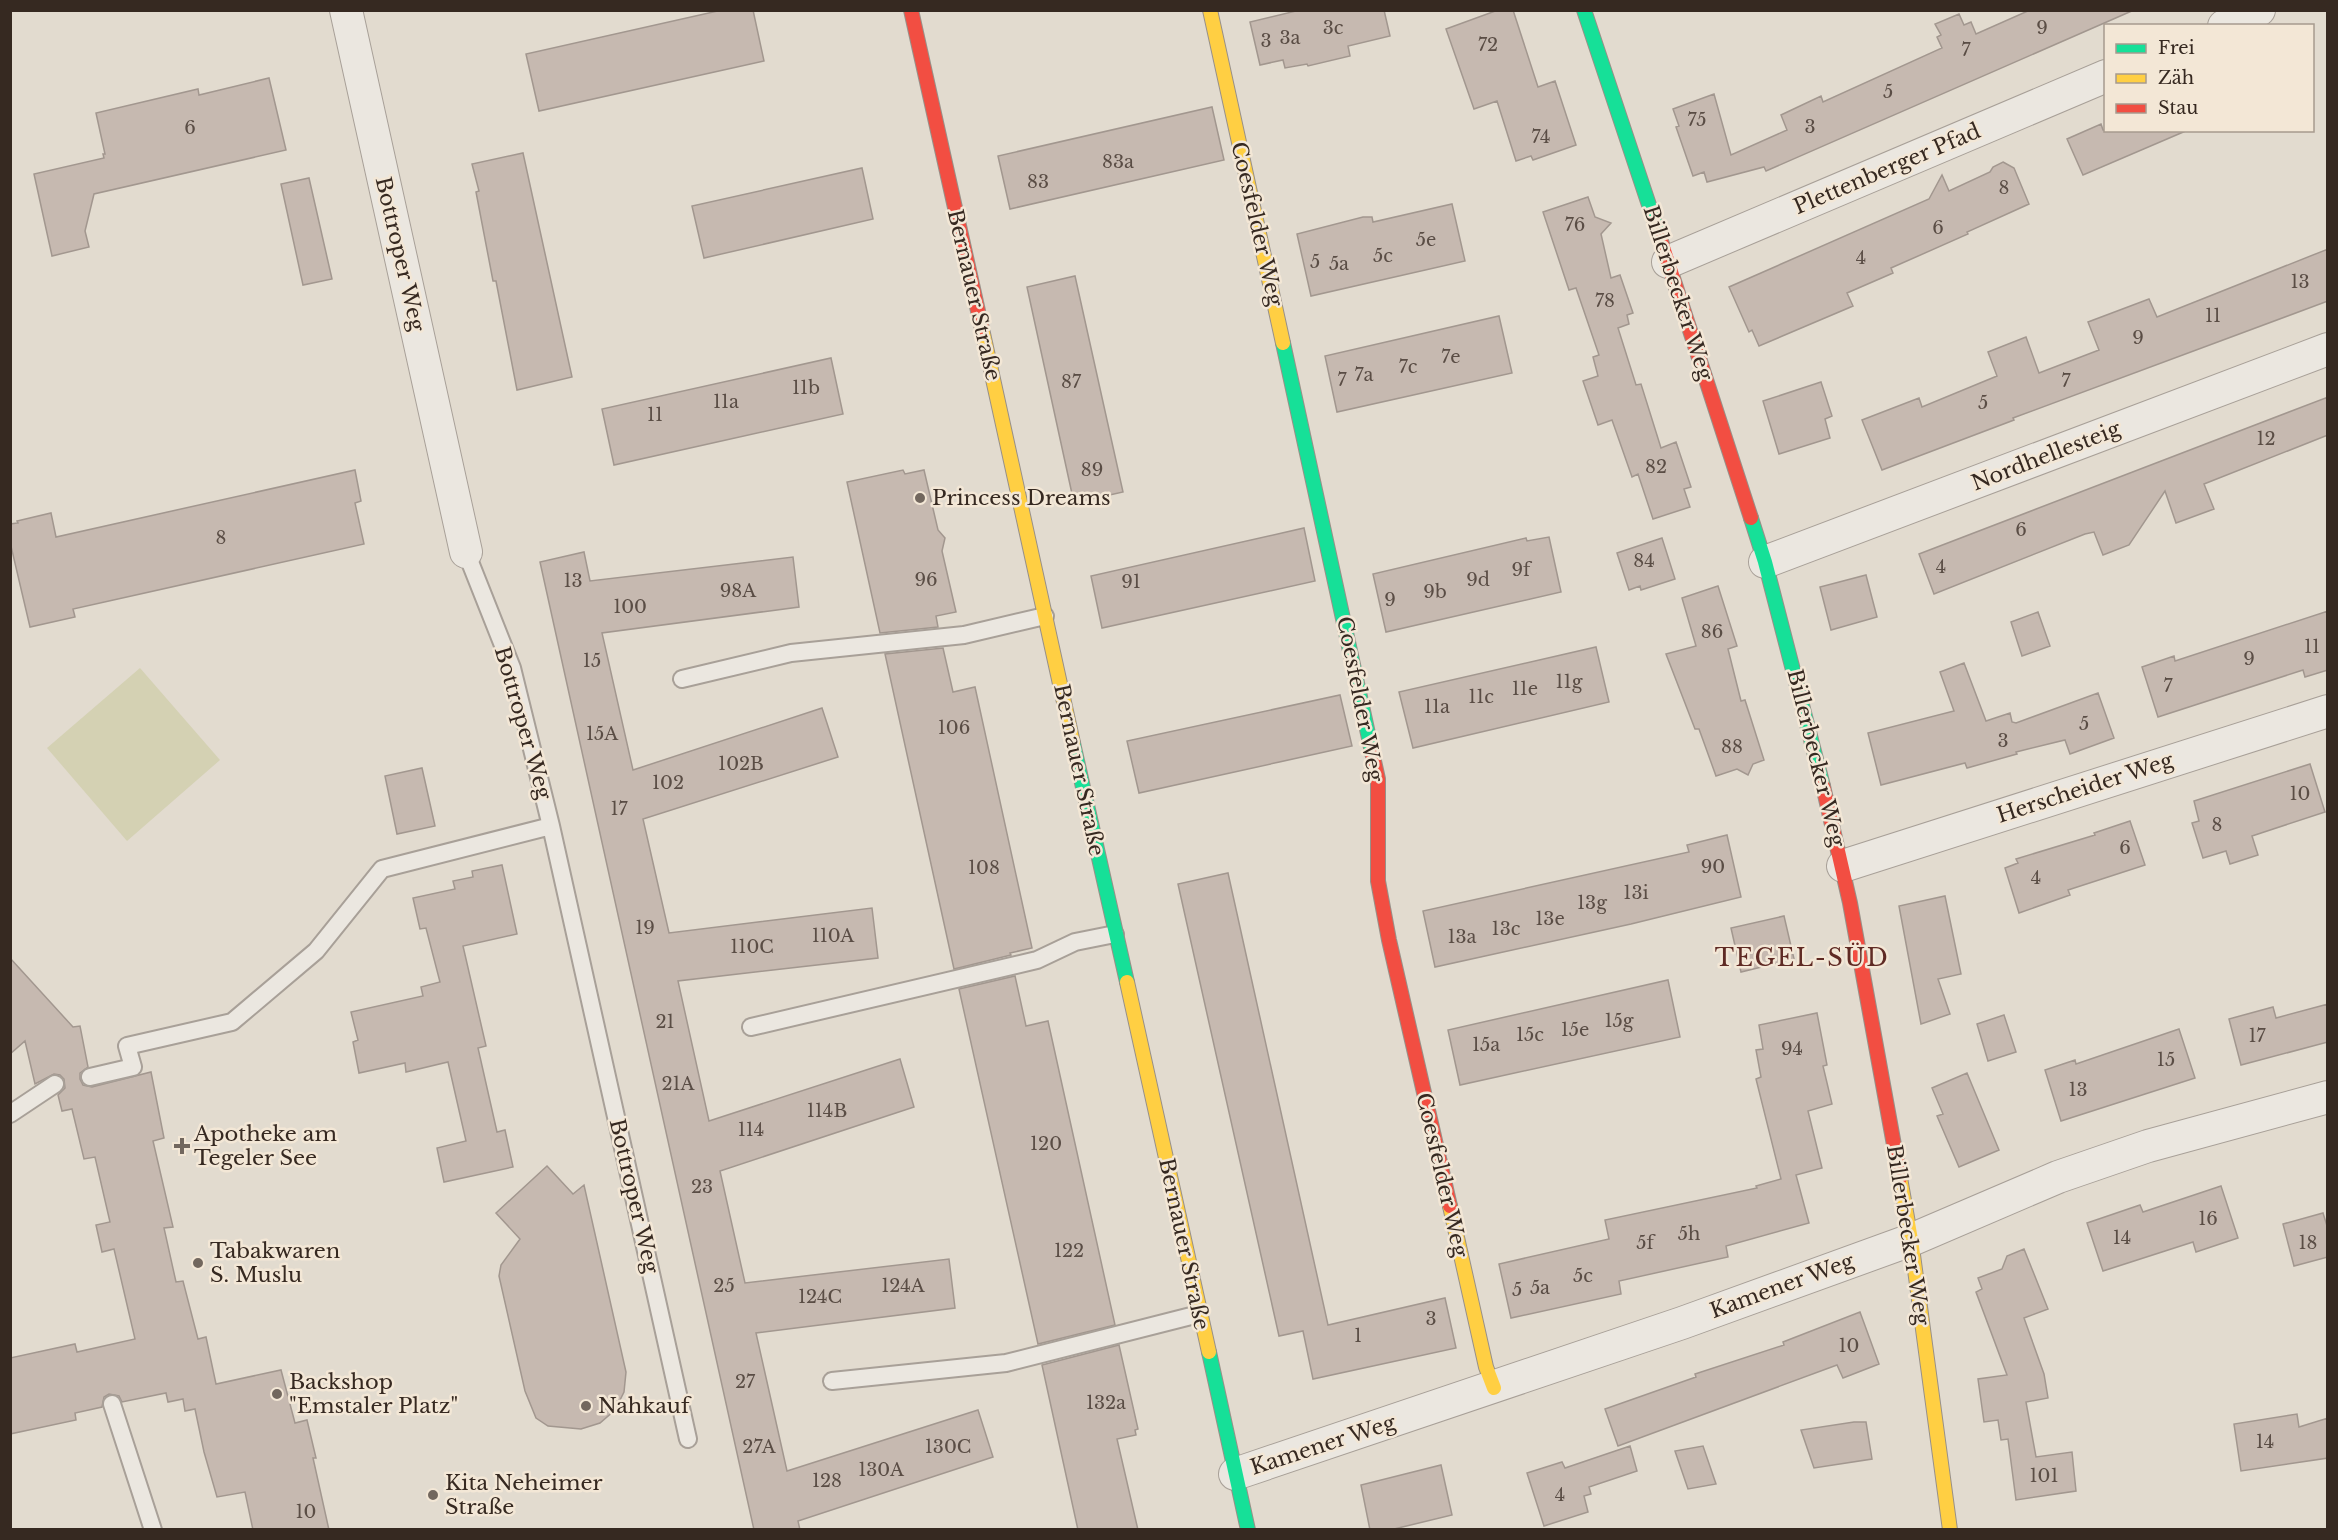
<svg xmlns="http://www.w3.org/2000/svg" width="2338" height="1540" viewBox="0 0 2338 1540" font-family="'Libre Baskerville',serif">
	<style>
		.green { fill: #d4d1b3 }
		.building { fill: #c6b9b0; stroke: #a2978f; stroke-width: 1.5 }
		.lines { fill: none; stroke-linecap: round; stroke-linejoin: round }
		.lane-casing { stroke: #a8a098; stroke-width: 20 }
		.street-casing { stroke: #a8a098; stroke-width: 34 }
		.fast-casing { stroke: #989088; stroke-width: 16 }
		.slow-casing { stroke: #989088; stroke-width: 16 }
		.jam-casing { stroke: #989088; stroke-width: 16 }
		.lane { stroke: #ebe7e0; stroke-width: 16 }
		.street { stroke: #ebe7e0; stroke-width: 32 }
		.fast { stroke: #16e098; stroke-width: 14 }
		.slow { stroke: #ffcf43; stroke-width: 14 }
		.jam { stroke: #f24e42; stroke-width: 14 }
		.poi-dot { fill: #72675e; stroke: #f3e7d6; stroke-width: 2 }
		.labels { text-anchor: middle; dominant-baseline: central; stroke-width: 5; stroke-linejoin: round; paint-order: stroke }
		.number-label { font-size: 18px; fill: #5a4d45 }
		.street-label { font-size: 21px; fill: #362921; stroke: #f3e7d6 }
		.poi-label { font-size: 21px; fill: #362921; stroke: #f3e7d6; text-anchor: start }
		.quarter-label { font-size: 24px; letter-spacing: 1.5px; fill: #5f2a24; stroke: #f3e7d6 }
	</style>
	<rect width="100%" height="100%" fill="#e2dbcf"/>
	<path class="green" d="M140,668L220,760L127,841L47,748Z"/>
	<path class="building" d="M722,10H753L764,61L539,111L526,54Z
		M1300,10H1384L1390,36L1348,46L1350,56L1308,66L1307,64L1285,68L1283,60L1260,65L1250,22Z
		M1498,10H1513L1538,87L1555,81L1576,145L1533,160L1531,156L1516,161L1497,101L1474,109L1446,29Z
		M2030,10H2134L1766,171L1764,167L1707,182L1704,172L1693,176L1676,127L1679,126L1673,109L1714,94L1731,155L1787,130L1781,115L1821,96L1823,102L1942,48L1937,37L1941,35L1935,24L1959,14L1964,25L1971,22L1976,34Z
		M269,78L286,150L94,194L85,231L89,247L52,256L34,174L104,158L103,154H105L96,113L198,89L199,95Z
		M1212,107L1224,160L1010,209L998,156Z
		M2101,124L2103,130H2188L2083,175L2067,139Z
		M523,153L572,377L517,390L496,281H493L476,192L479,191L472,164Z
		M2003,162L2014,168L2029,204L1967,232L1968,234L1891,268L1893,273L1847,293L1853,306L1759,346L1752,330L1749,332L1729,287L1929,199L1942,175L1949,191L1990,172L1993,167Z
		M862,168L873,219L704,258L692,206Z
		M309,178L332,279L303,285L281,184Z
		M1588,197L1595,217L1611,223L1601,234L1611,278L1620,275L1633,313L1627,315L1629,324L1618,328L1636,385L1641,384L1661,448L1676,442L1691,487L1684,489L1690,507L1653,519L1638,474L1632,477L1612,420L1598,425L1583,381L1598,376L1593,357L1599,355L1576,288L1569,290L1543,212Z
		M1452,204L1465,261L1311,296L1297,234L1363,217H1372L1373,222Z
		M2328,249V301L2013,418L2014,420L1882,470L1862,420L1919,398L1922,407L1997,376L1988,352L2026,337L2039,373L2099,350L2088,322L2149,299L2157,317Z
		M1075,276L1123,492L1074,503L1027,287Z
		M1499,316L1512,373L1337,412L1325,356Z
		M831,358L843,414L614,465L602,409Z
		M1821,382L1832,416L1825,419L1830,438L1779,454L1763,401Z
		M2328,397V435L2204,484L2214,509L2176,523L2165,491L2129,545L2103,555L2094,532L2085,534L1934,594L1919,554Z
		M355,470L361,501L355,503L364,544L73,609L75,617L30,627L10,542V524L18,523L17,521L51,513L56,537Z
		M903,470L905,474L924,470L938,530L945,538L942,551L956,612L936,616L938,627L880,633L847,482Z
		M1304,528L1315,581L1102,628L1091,576Z
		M1549,537L1561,592L1386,632L1373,574L1526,538L1527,541Z
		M1662,538L1675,579L1641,590L1640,586L1629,590L1617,553Z
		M584,552L590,581L793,557L799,607L602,633L633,770L822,708L838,757L643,819L669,933L872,908L878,958L678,981L709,1121L900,1059L914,1107L720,1171L745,1283L949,1259L955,1308L756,1333L787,1471L978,1410L993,1457L798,1521L800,1530H754L540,562Z
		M1866,575L1877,617L1831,630L1820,587Z
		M1718,586L1737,646L1728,649L1741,701L1745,700L1764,760L1753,764L1748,775L1737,769L1716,776L1699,729H1695L1666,654L1696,646L1682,598Z
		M2328,611V670L2305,677L2303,670L2158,717L2142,667L2174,656L2175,661Z
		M2038,612L2050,646L2022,656L2011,622Z
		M1596,647L1609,702L1413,748L1399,692Z
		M943,648L953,692L975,687L1032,948L1010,953L1011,955L954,969L885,654Z
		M1964,663L1986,721L2010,713L2012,722L2016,723L2098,693L2114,738L2070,754L2065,740L2016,752L2017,754L1967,768L1965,763L1881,785L1868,733L1954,711L1940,672Z
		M1340,695L1352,746L1139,793L1127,741Z
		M2310,764L2325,812L2252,836L2258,855L2230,864L2226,851L2203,858L2192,823L2199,821L2194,801Z
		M422,768L435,826L397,834L385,776Z
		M2130,821L2145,865L2068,890L2070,895L2019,913L2005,868L2018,863L2016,859L2095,835L2094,833Z
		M1727,835L1741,897L1631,924L1435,967L1423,911L1689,852L1687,845Z
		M502,865L517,934L463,946L486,1046L478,1048L497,1132L505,1130L513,1167L444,1182L437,1148L466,1141L448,1062L406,1072L405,1063L359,1073L353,1042L358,1040L351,1012L423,996L421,987L440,982L426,928L420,929L413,898L455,889L453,881L473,877L472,871Z
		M1228,873L1328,1325L1445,1298L1456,1348L1313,1379L1303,1331L1279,1336L1178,884Z
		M1945,896L1961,974L1938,979L1950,1014L1921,1024L1899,906Z
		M1784,916L1794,959L1741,972L1731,928Z
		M10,958L73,1027L80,1026L88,1067L80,1073V1079L83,1085L92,1087L151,1072L164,1138L153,1141L173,1227L164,1228L176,1282L183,1281L198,1339L206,1337L216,1384L281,1370L295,1423L307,1420L316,1458H313L329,1530H253L245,1492L217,1497L204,1452L195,1409L185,1411L183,1399L168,1402L166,1393L122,1402L119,1396L109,1394L104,1397L102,1407L75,1413L76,1420L10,1434V1358L75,1344L77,1352L135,1339L114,1249L102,1252L96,1225L110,1222L95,1157L84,1159L72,1109L62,1111L58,1095L65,1088L64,1079L60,1075L54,1074L35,1084L25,1041L10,1054Z
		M1015,976L1026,1026L1048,1021L1115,1325L1038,1344L959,989Z
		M1668,980L1680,1037L1460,1085L1448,1030Z
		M2328,1004V1042L2241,1065L2229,1019L2273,1007L2276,1018Z
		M1817,1013L1827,1065L1823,1066L1832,1104L1808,1111L1822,1168L1796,1175L1809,1223L1726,1246L1728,1257L1619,1281L1621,1294L1511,1318L1499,1264L1609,1239L1605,1220L1757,1188L1756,1186L1781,1179L1756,1079L1761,1077L1756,1050L1763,1049L1759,1025Z
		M2004,1015L2016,1052L1988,1061L1977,1024Z
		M2179,1029L2195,1078L2061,1121L2045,1070L2075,1060L2076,1064Z
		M1967,1073L1999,1150L1959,1167L1937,1116L1943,1114L1932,1088Z
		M547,1166L573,1194L584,1185L626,1372L624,1392L615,1410L600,1423L581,1429L548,1426L536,1418L525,1391L499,1276L501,1265L520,1239L496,1213Z
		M2221,1186L2238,1238L2196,1252L2193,1242L2103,1271L2087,1223L2140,1205L2143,1212Z
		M2323,1213L2328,1229V1257L2294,1266L2283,1224Z
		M2024,1249L2048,1309L2024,1318L2044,1374L2048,1398L2026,1402L2036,1457L2072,1452L2076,1491L2016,1500L2008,1439L2001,1440L1998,1420L1984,1422L1978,1379L2007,1375L1976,1292L1982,1289L1978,1278L2002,1269L2007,1256Z
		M1860,1312L1879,1364L1843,1378L1837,1365L1618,1446L1605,1409L1696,1377L1695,1374L1784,1345L1783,1342Z
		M1119,1345L1138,1429L1135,1430L1136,1435L1117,1439L1138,1530H1078L1042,1365Z
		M2297,1414L2299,1427L2328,1418V1458L2241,1471L2234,1424Z
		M1854,1422H1866L1872,1459L1814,1468L1801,1430Z
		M1630,1446L1637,1471L1589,1487L1591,1494L1584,1496L1588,1512L1544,1526L1527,1473L1562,1462L1565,1468Z
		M1703,1446L1716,1484L1688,1489L1675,1451Z
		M1441,1465L1452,1515L1390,1530H1370L1361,1485Z"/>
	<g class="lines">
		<defs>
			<path id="lane" d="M466,552L512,668L551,826L688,1439
				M682,679L791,653L964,635L1045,616
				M751,1027L1037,960L1075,942L1115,934
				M90,1077L133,1067L127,1046L232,1022L316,951L382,869L551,826
				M10,1114L55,1084
				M832,1381L1006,1363L1199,1314
				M112,1404L153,1530"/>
			<path id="street" d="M346,10L466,552
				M2224,26L2259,10
				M1668,262L2106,76
				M1765,562L2328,349
				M1843,866L2328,711
				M1235,1474L1682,1323L1911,1240L2058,1177L2148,1146L2328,1097"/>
			<path id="fast" d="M1584,10L1659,235
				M1283,343L1372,752
				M1751,518L1765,562L1823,786
				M1073,743L1127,982
				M1209,1352L1248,1530"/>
			<path id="slow" d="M1210,10L1283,343
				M982,329L1073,743
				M1127,982L1209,1352
				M1900,1178L1911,1240L1950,1530
				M1450,1206L1486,1367L1494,1388"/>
			<path id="jam" d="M911,10L982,329
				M1659,235L1751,518
				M1372,752L1378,779V881L1389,940L1450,1206
				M1823,786L1850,903L1900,1178"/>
		</defs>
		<use href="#lane" class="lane-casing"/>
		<use href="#street" class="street-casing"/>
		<use href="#fast" class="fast-casing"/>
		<use href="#slow" class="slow-casing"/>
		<use href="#jam" class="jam-casing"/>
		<use href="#lane" class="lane"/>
		<use href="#street" class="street"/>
		<use href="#fast" class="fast"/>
		<use href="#slow" class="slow"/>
		<use href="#jam" class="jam"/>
	</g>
	<g class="poi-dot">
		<circle cx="920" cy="498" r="6"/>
		<path d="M179 1137h6v6h6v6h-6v6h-6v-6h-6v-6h6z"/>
		<circle cx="198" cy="1263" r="6"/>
		<circle cx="277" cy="1394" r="6"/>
		<circle cx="586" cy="1406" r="6"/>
		<circle cx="433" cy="1495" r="6"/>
	</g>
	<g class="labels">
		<g class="number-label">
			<text x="1333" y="28">3c</text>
			<text x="2042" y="28">9</text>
			<text x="1290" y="38">3a</text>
			<text x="1266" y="41">3</text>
			<text x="1488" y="45">72</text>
			<text x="1966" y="50">7</text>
			<text x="1888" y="92">5</text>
			<text x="1697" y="120">75</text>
			<text x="1810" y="127">3</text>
			<text x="190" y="128">6</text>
			<text x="1541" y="137">74</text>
			<text x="1118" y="162">83a</text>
			<text x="1038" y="182">83</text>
			<text x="2004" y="188">8</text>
			<text x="1575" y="225">76</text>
			<text x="1938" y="228">6</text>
			<text x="1426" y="240">5e</text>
			<text x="1383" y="256">5c</text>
			<text x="1861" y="258">4</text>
			<text x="1315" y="262">5</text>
			<text x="1339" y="264">5a</text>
			<text x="2300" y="282">13</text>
			<text x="1605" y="301">78</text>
			<text x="2213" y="316">11</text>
			<text x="2138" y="338">9</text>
			<text x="1451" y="357">7e</text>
			<text x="1408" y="367">7c</text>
			<text x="1364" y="375">7a</text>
			<text x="1342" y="380">7</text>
			<text x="2066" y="381">7</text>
			<text x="1071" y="382">87</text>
			<text x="806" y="388">11b</text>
			<text x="726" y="402">11a</text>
			<text x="1983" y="403">5</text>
			<text x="655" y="415">11</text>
			<text x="2266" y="439">12</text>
			<text x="1656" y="467">82</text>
			<text x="1092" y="470">89</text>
			<text x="2021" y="530">6</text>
			<text x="221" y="538">8</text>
			<text x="1644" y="561">84</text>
			<text x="1941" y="567">4</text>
			<text x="1521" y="570">9f</text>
			<text x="926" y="580">96</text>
			<text x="1478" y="580">9d</text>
			<text x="573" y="581">13</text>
			<text x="1131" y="582">91</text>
			<text x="738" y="591">98A</text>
			<text x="1435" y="592">9b</text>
			<text x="1390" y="600">9</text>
			<text x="630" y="607">100</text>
			<text x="1712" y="632">86</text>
			<text x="2312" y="647">11</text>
			<text x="2249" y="659">9</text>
			<text x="592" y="661">15</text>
			<text x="1569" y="682">11g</text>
			<text x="2168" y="686">7</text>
			<text x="1525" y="689">11e</text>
			<text x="1481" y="697">11c</text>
			<text x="1437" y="707">11a</text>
			<text x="2084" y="724">5</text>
			<text x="954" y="728">106</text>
			<text x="602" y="734">15A</text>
			<text x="2003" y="741">3</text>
			<text x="1732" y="747">88</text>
			<text x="741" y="764">102B</text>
			<text x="668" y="783">102</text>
			<text x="2300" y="794">10</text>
			<text x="619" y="809">17</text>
			<text x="2217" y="825">8</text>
			<text x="2125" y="848">6</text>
			<text x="1713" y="867">90</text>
			<text x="984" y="868">108</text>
			<text x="2036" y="878">4</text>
			<text x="1636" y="893">13i</text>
			<text x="1592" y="903">13g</text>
			<text x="1550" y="919">13e</text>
			<text x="645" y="928">19</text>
			<text x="1506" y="929">13c</text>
			<text x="833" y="936">110A</text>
			<text x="1462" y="937">13a</text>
			<text x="752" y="947">110C</text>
			<text x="1619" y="1021">15g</text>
			<text x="665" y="1022">21</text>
			<text x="1575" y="1030">15e</text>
			<text x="1530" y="1035">15c</text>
			<text x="2257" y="1036">17</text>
			<text x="1486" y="1045">15a</text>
			<text x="1792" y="1049">94</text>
			<text x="2166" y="1060">15</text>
			<text x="678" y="1084">21A</text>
			<text x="2078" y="1090">13</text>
			<text x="827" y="1111">114B</text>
			<text x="751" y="1130">114</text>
			<text x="1046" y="1144">120</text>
			<text x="702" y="1187">23</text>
			<text x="2208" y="1219">16</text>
			<text x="1689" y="1234">5h</text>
			<text x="2122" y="1238">14</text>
			<text x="1645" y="1243">5f</text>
			<text x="2308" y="1243">18</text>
			<text x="1069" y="1251">122</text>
			<text x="1583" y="1276">5c</text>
			<text x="724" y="1286">25</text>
			<text x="903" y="1286">124A</text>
			<text x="1540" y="1288">5a</text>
			<text x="1517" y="1290">5</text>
			<text x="820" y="1297">124C</text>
			<text x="1431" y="1319">3</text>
			<text x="1358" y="1336">1</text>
			<text x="1849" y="1346">10</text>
			<text x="745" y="1382">27</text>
			<text x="1106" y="1403">132a</text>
			<text x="2265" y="1442">14</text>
			<text x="759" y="1447">27A</text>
			<text x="948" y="1447">130C</text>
			<text x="881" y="1470">130A</text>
			<text x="2044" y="1476">101</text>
			<text x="827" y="1481">128</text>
			<text x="1560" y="1495">4</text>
			<text x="306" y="1512">10</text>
		</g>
		<g class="street-label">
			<text transform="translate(1887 169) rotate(-23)">Plettenberger Pfad</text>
			<text transform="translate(1257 224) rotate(77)">Coesfelder Weg</text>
			<text transform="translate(400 254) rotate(77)">Bottroper Weg</text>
			<text transform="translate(1678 293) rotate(72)">Billerbecker Weg</text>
			<text transform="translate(974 295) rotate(77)">Bernauer Straße</text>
			<text transform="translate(2046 456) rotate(-21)">Nordhellesteig</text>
			<text transform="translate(1360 699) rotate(79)">Coesfelder Weg</text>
			<text transform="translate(523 723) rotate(74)">Bottroper Weg</text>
			<text transform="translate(1816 758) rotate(76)">Billerbecker Weg</text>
			<text transform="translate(1079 770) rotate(78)">Bernauer Straße</text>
			<text transform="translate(2085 788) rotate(-18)">Herscheider Weg</text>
			<text transform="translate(1442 1175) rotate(77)">Coesfelder Weg</text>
			<text transform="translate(634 1196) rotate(77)">Bottroper Weg</text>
			<text transform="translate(1908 1235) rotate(81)">Billerbecker Weg</text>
			<text transform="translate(1184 1244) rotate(78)">Bernauer Straße</text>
			<text transform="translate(1782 1286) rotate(-20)">Kamener Weg</text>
			<text transform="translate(1323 1445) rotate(-18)">Kamener Weg</text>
		</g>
		<g class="poi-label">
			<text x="932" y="498">Princess Dreams</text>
			<text x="194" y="1134">Apotheke am<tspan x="194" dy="24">Tegeler See</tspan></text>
			<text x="210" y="1251">Tabakwaren<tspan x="210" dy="24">S. Muslu</tspan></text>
			<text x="289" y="1382">Backshop<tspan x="289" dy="24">"Emstaler Platz"</tspan></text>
			<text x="598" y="1406">Nahkauf</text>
			<text x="445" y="1483">Kita Neheimer<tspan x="445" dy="24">Straße</tspan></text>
		</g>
		<g class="quarter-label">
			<text x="1802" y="957">TEGEL-SÜD</text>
		</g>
	</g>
	<rect width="2338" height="1540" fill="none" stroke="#362921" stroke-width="24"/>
	<rect x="2104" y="24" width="210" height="108" fill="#f3e7d6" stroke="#a79b8e" stroke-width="1.5"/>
	<rect x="2116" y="44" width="30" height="9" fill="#16e098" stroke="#a79b8e" stroke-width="1.5"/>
	<text x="2158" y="54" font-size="18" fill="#362921">Frei</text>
	<rect x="2116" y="74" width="30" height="9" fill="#ffcf43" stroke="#a79b8e" stroke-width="1.5"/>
	<text x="2158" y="84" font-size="18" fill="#362921">Zäh</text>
	<rect x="2116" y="104" width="30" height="9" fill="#f24e42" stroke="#a79b8e" stroke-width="1.5"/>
	<text x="2158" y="114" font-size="18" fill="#362921">Stau</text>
</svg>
